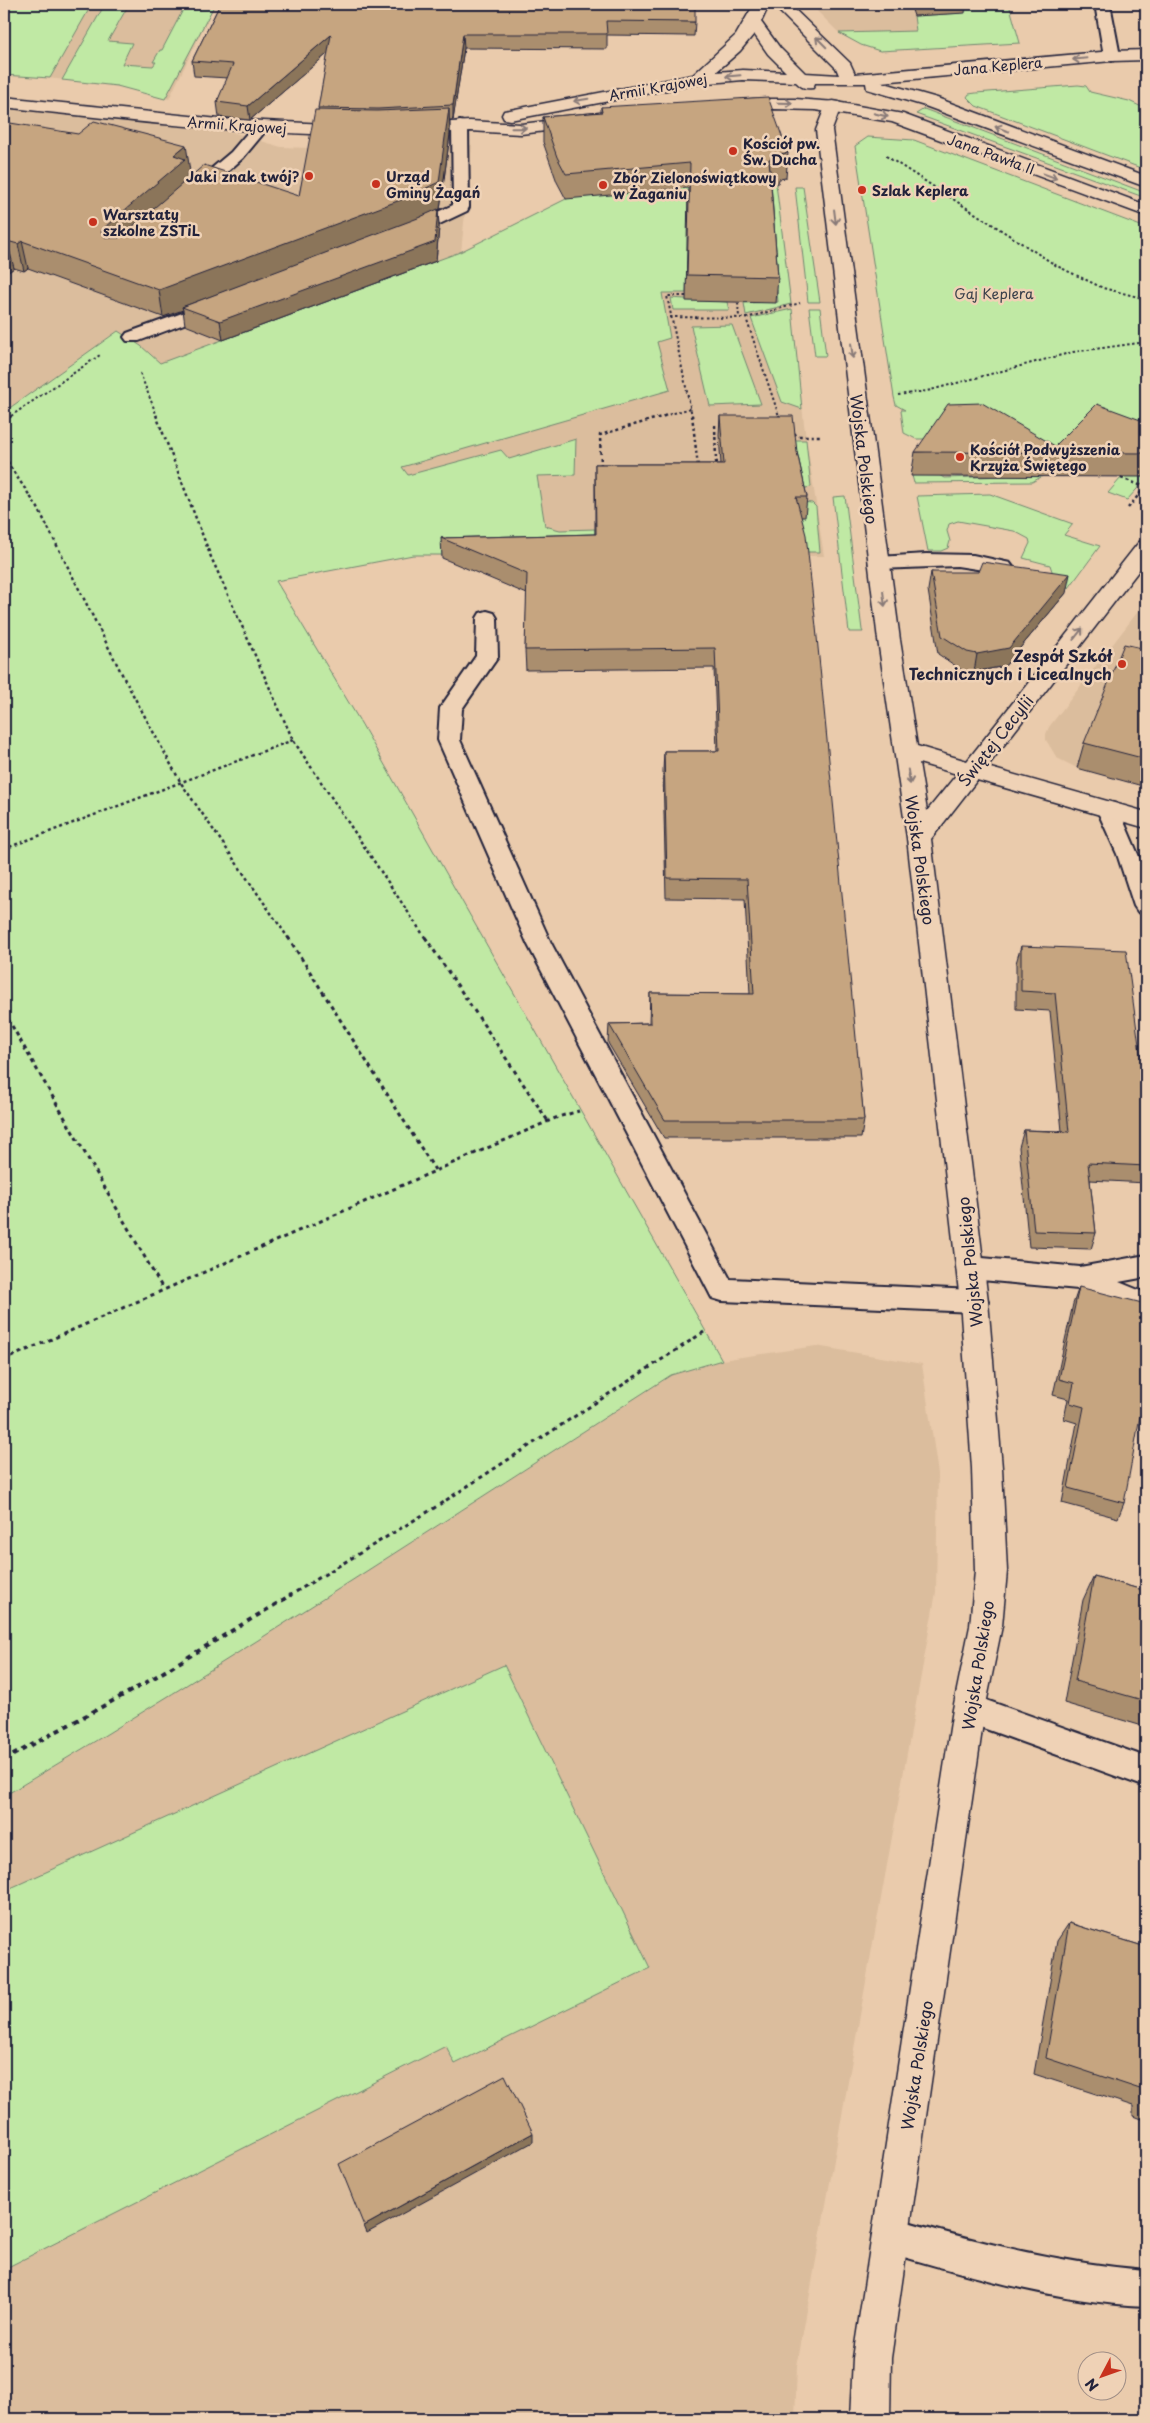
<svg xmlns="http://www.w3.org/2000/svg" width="1150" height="2423" viewBox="0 0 1150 2423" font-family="'Playpen Sans',sans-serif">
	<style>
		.built { fill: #dbbd9d }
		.green { fill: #c0e9a4; stroke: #718670 }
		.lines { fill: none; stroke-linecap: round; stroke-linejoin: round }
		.lane-casing { stroke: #22223b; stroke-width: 4 }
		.street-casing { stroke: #22223b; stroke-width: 3 }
		.secondary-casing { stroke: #22223b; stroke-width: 3 }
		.path-far3 { stroke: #22223b; stroke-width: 2; stroke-dasharray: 2.5 2.5; stroke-linecap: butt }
		.path-far2 { stroke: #22223b; stroke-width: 2.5; stroke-dasharray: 3 3; stroke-linecap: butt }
		.path-far1 { stroke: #22223b; stroke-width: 3; stroke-dasharray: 4 4; stroke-linecap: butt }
		.path { stroke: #22223b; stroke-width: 4; stroke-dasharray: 5 5; stroke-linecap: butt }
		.lane { fill: #efd2b6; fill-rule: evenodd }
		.street { fill: #efd2b6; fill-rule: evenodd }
		.secondary { fill: #efd2b6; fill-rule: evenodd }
		.wall { fill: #aa8e6e; stroke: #22223b }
		.shaded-wall { fill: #8b745a; stroke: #22223b }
		.building { fill: #c6a580; stroke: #22223b }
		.oneway { stroke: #887a78 }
		.poi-dot { fill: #c8321e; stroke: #efd2b6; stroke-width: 2 }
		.labels { text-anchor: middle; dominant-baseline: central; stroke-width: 5; stroke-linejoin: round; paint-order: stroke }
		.far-street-label { font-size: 14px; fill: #22223b; stroke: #efd2b6 }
		.far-poi-label { font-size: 14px; font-weight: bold; fill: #22223b; stroke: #efd2b6; text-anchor: start }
		.far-park-label { font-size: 14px; fill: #3a404b; stroke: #efd2b6 }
		.street-label { font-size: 16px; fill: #22223b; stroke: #efd2b6 }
		.poi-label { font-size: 16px; font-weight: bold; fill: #22223b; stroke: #efd2b6; text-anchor: end }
	</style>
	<rect width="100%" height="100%" fill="#eacbac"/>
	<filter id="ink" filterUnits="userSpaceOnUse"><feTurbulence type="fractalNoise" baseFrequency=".02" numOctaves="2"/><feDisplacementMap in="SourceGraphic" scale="10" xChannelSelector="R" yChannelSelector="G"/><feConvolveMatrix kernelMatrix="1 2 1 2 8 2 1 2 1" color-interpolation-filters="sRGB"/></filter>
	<g filter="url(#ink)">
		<path class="built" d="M4,4H215L169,99L117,86L13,74L4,75Z
			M810,4H932L914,16L916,31L839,33Z
			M4,101L186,118L281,147L370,150L472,145L461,252L566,199L776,184L792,309L804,424L824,556L413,555L276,581L160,363L141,346L118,331L4,412Z
			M1146,601V787L1077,768L1057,758L1046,740V734L1049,727Z
			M816,1346L922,1364L938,1474L936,1592L797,2366L795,2419H4V1796L73,1755L380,1562L671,1375L722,1360Z"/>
		<path class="green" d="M4,4H92L50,78L4,75Z
			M105,4H142L140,6H128L108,41L132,43L122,64L153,66L156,62H153L160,50H162L186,4H215L165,99L117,86L62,80Z
			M959,4H1009L1020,43L880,51L861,45L839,33L916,31L914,16L963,13Z
			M1078,85L1086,86L1090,92L1129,101L1146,109V170L976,106L967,97L969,94L976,93Z
			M924,109L1146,193V198L916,114Z
			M868,137L914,140L1146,228V449L1043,476L1032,482L914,483L911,472L921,465L944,478L1006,476L935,439H916L904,433L901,410H905L896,405L894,397L855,146Z
			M646,178L731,186L776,184L791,304L746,315L744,303L778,302L777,290H775L769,223L687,261L686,293H662L670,338L657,342L670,390L402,467L408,475L501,450L509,459L576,439L575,475L537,476L545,526L560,530L595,529V555H413L276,581L361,723L722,1360L671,1375C450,1517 230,1662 4,1796V412L118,331L141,346L160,363L460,252L566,199Z
			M795,187H803L820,302H808Z
			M671,298L727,302L729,310H673Z
			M809,308H820L826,356H815Z
			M792,309L802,409L782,402L751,318Z
			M732,325L761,404L710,406L691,326Z
			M792,440H806L811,487L800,489Z
			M1134,463L1146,466V479L1127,500L1108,493Z
			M990,494L1073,524L1064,535L1100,546L1066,592L1047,576L1052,571L1050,565L1023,558L1030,543L1029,539L1014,531L958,521L949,524L947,531L950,541L948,548L941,551H928L917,496Z
			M845,496L862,630L863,632H849L833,497Z
			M801,502L812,503L816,507L820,552H803L799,517Z
			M504,1665L650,1968L455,2064L446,2046L4,2269V1891Z"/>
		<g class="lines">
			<defs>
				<path id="lane" d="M1095,4H1110L1120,56L1117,59L1112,61L1104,56Z
					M460,121L466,123L468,126L469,207L467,211L412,237H400L397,233L400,229L453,205L452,126L454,123Z
					M260,123L266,125L268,128L243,158L199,197H187L185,193L187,189L231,152L254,125Z
					M218,300L224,301L227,305L224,309L139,341H127L124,337L127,333Z
					M926,554L973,555L1010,563L1013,567L1010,571L1003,573L957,566L879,569L872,567L869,563L872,559L879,557Z
					M487,611L494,613L497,618L498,657L462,709L460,740L551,943L730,1279L974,1290L984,1293L988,1301L984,1309L974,1312L722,1301L712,1298L527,943L438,740L440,708L476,656L477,618L480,613Z
					M1108,802L1116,804L1119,810L1146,873V914L1138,912L1134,906L1117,854L1097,810L1100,804Z
					M1146,1255V1277L1119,1282L1146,1293V1316L1078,1289L971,1279L962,1276L958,1268L962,1260L971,1257L1080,1267Z
					M969,1694L1146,1757V1787L958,1719L954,1709L958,1699Z
					M890,2217C974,2241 1058,2263 1146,2270V2306C1059,2302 974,2277 890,2253L877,2248L872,2235L877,2222Z"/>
				<path id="street" d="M833,101L839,102L841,106L832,130L900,640L917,746L967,761L1139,542L1146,541V561L987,767L1146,812V828L977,780L931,839L988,1301L1002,1468L1007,1571L1002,1626L985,1709L891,2358L890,2419H850L853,2358L953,1709L970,1626L975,1571L972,1468L960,1301L907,838L878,640L816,130L827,102ZM919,763L957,774L927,811Z"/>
				<path id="secondary" d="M754,4H766L768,7L761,22L780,48L805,73L839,75L836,68L772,4H789L850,63L855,74L1112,51L1146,50V60L1112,61L881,82L937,98L1146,176V187L925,106L867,89L866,83H815L813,88C805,89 802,88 796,82L743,80L698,84L510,120L504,119L502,115L504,111L510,110L693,75L736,35ZM754,34L768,54L786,72L743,70L716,72L740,51Z
					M4,97L219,119L348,125L354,126L356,130L354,134L348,135C233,133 119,120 4,107Z
					M753,99H795L836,102L903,114L1146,205V216L892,122L815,110L774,109L732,111L726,110L724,106L726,102Z
					M580,117L586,118L588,122L586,126L521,134L470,131L414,134L408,133L406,129L408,125L414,124L470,121L521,124Z"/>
			</defs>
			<use href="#lane" class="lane-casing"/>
			<use href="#street" class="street-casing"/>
			<use href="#secondary" class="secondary-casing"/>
			<path class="path-far3" d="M886,156L1057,266L1103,288L1146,299
				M686,296H667L692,416
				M738,303L739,317
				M670,317L746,318L779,416
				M746,318L800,303
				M140,373L157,416
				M898,395L927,391L1073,352L1146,342
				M11,416L100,355
				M664,416L691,408"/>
			<path class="path-far2" d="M156,415L211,557L293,740L426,939
				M692,415L698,467
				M779,415L780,418
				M4,421L13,415
				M715,425L716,462H721
				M794,433L797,436H821
				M4,444L9,465L38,508L125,680L181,783L289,939
				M601,466L600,435L668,415
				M1121,478L1145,487
				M1128,508L1146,486
				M4,849L293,740"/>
			<path class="path-far1" d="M288,937L435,1170
				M425,937L548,1121
				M4,1012L163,1289
				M4,1360L558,1117L579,1111
				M289,1596L431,1510L707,1330"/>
			<path class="path" d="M4,1760L142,1685L291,1595"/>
			<use href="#lane" class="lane"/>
			<use href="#street" class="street"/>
			<use href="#secondary" class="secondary"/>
		</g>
		<path class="wall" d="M220,4L695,22L694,36L607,35V49L464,48L453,120H450V134L440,209L438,210L439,227L436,261L223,340L185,325L183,310L163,317L28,268L24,271L14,268L4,275V122L190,171L187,174L188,178L299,196L318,110L328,53L250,120L219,117L217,102L228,78L194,76L192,61Z
			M910,4H966L965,13L914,16Z
			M601,107L788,153L786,178L779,179L778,183L771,184L778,277L776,303L686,301L688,188L566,199L557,182L543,142V117L601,112Z
			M720,416L797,452L807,497L805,517H801L864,1120L861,1138H664L608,1043L609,1024L649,1023L650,993L750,994L745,899L666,898L663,771L664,751H717L714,668L526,670L525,650L527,594L442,558L441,538L595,534V464H721L719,435Z
			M1146,422V477L911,476L915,452L1055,446Z
			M931,572L1066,593L1005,666L974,672L963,671L938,654L928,590Z
			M1146,649V787L1077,768L1084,743Z
			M1021,946L1146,1096V1183L1090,1180L1096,1233L1091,1249L1029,1247L1019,1147L1024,1130L1062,1131L1050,1011L1016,1009V963Z
			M1079,1287L1124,1503L1118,1518L1062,1503L1077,1423L1064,1419L1068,1399L1053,1395L1073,1304Z
			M1094,1576L1146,1591V1727L1064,1703L1083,1600Z
			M1069,1923L1146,1947V2121L1133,2116V2106L1034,2074L1057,1941Z"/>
		<path class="shaded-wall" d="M463,34L464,48L453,120V105Z
			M331,35L333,49L250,120L248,106Z
			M449,108L450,134L440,209L438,210L439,227L436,261L223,340L220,321L405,225L182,307L183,310L163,317L159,290Z
			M186,145L190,171L187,174L189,185L110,254L101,232L105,227L174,155Z
			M7,241L14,268L4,275V244Z
			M22,241L28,268L24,271L18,244Z
			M1070,574L1066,593L1005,666L974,672L977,654Z
			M533,2133V2142L367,2233L364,2226Z"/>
		<path class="building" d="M220,4H695V22L606,21L607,34H463L453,105L378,109L318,108L331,35L248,106L217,102L233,64L192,61Z
			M768,97L788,153L779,154L781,158L769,159L778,277L687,275L690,163L566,174L557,157L543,117L602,112L601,107Z
			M449,108L439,182L403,199L159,290L22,241L18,244L7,241L4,244V122L78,134L94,121L186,145L174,155L185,159L105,227L101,232L106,238H119L204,165L299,196L315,110L377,111Z
			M438,209L435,242L220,321L182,307L418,218Z
			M982,403L1055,446L1097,404L1146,422V453L915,452L948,404Z
			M720,416H793L797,452L807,497H796L806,535L816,627L864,1120H665L609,1024L651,1023L650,993L754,994L747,879L667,878L664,751H719L715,648L525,650L527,574L441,538L596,534L595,464H724Z
			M982,562L1070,574L1009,648L977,654L967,652L942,636L931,572H978Z
			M1124,644L1146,649V759L1084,743Z
			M1021,946L1126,950L1146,1096V1166L1088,1163L1096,1233L1034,1231L1024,1130L1069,1132L1055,993L1021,991Z
			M1079,1287L1146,1304V1384L1124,1503L1068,1488L1084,1407L1070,1403L1074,1383L1059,1379Z
			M1094,1576L1146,1591V1701L1075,1681Z
			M1069,1923L1146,1947V2091L1046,2058Z
			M505,2075L533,2133L364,2226L339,2164Z"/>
		<defs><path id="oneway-shaft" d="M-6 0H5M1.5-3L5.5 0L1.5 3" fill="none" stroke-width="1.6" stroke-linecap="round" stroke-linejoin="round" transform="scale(1.25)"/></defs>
		<g class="oneway">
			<use href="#oneway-shaft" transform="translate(821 42) rotate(-135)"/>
			<use href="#oneway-shaft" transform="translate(1080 59) rotate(175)"/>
			<use href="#oneway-shaft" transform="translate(733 76) rotate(175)"/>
			<use href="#oneway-shaft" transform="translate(581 100) rotate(170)"/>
			<use href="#oneway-shaft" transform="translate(785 103) rotate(1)"/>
			<use href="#oneway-shaft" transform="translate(881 115) rotate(14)"/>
			<use href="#oneway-shaft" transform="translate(519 128) rotate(-1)"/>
			<use href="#oneway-shaft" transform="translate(1002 129) rotate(-160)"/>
			<use href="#oneway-shaft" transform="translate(1050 176) rotate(20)"/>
			<use href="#oneway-shaft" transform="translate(835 217) rotate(83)"/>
			<use href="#oneway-shaft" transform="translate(852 351) rotate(83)"/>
			<use href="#oneway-shaft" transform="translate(884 599) rotate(83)"/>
			<use href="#oneway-shaft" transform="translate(1078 634) rotate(-52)"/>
			<use href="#oneway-shaft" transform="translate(909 777) rotate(81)"/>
		</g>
	</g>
	<g class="poi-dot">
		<circle cx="733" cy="151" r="5"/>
		<circle cx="309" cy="176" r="5"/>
		<circle cx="376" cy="184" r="5"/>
		<circle cx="603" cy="185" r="5"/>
		<circle cx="862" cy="190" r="5"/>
		<circle cx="93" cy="222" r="5"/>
		<circle cx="960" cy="457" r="5"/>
		<circle cx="1122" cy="664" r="5"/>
	</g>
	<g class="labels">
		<g class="far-street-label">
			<text transform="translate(998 66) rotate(-5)">Jana Keplera</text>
			<text transform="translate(658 87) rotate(-10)">Armii Krajowej</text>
			<text transform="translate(237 125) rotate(4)">Armii Krajowej</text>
			<text transform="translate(991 154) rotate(20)">Jana Pawła II</text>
		</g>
		<g class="far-poi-label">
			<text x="743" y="143">Kościół pw.<tspan x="743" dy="16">Św. Ducha</tspan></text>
			<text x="299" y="176" text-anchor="end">Jaki znak twój?</text>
			<text x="386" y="176">Urząd<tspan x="386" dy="16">Gminy Żagań</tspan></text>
			<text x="613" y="177">Zbór Zielonoświątkowy<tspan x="613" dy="16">w Żaganiu</tspan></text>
			<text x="872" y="190">Szlak Keplera</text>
			<text x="103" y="214">Warsztaty<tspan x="103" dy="16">szkolne ZSTiL</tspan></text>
			<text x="970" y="449">Kościół Podwyższenia<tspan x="970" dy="16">Krzyża Świętego</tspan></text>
		</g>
		<g class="far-park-label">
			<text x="994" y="293">Gaj Keplera</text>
		</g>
		<g class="street-label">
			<text transform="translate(865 459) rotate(83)">Wojska Polskiego</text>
			<text transform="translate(995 740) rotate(-52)">Świętej Cecylii</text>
			<text transform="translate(921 860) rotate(82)">Wojska Polskiego</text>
			<text transform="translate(969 1262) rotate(-96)">Wojska Polskiego</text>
			<text transform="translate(977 1665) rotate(-81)">Wojska Polskiego</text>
			<text transform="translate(916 2065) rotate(-81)">Wojska Polskiego</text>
		</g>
		<g class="poi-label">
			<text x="1112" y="655">Zespół Szkół<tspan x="1112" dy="18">Technicznych i Licealnych</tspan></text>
		</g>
	</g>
	<rect width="1150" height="2423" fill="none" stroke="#efd2b6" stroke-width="20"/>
	<rect x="10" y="10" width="1130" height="2403" fill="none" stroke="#22223b" stroke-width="2" filter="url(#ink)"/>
	<g transform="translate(1102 2376) rotate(229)"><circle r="24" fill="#efd2b6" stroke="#9d8c85"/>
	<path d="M0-4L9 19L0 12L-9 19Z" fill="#c8321e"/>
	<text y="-8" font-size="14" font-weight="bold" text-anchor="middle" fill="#22223b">N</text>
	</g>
</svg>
